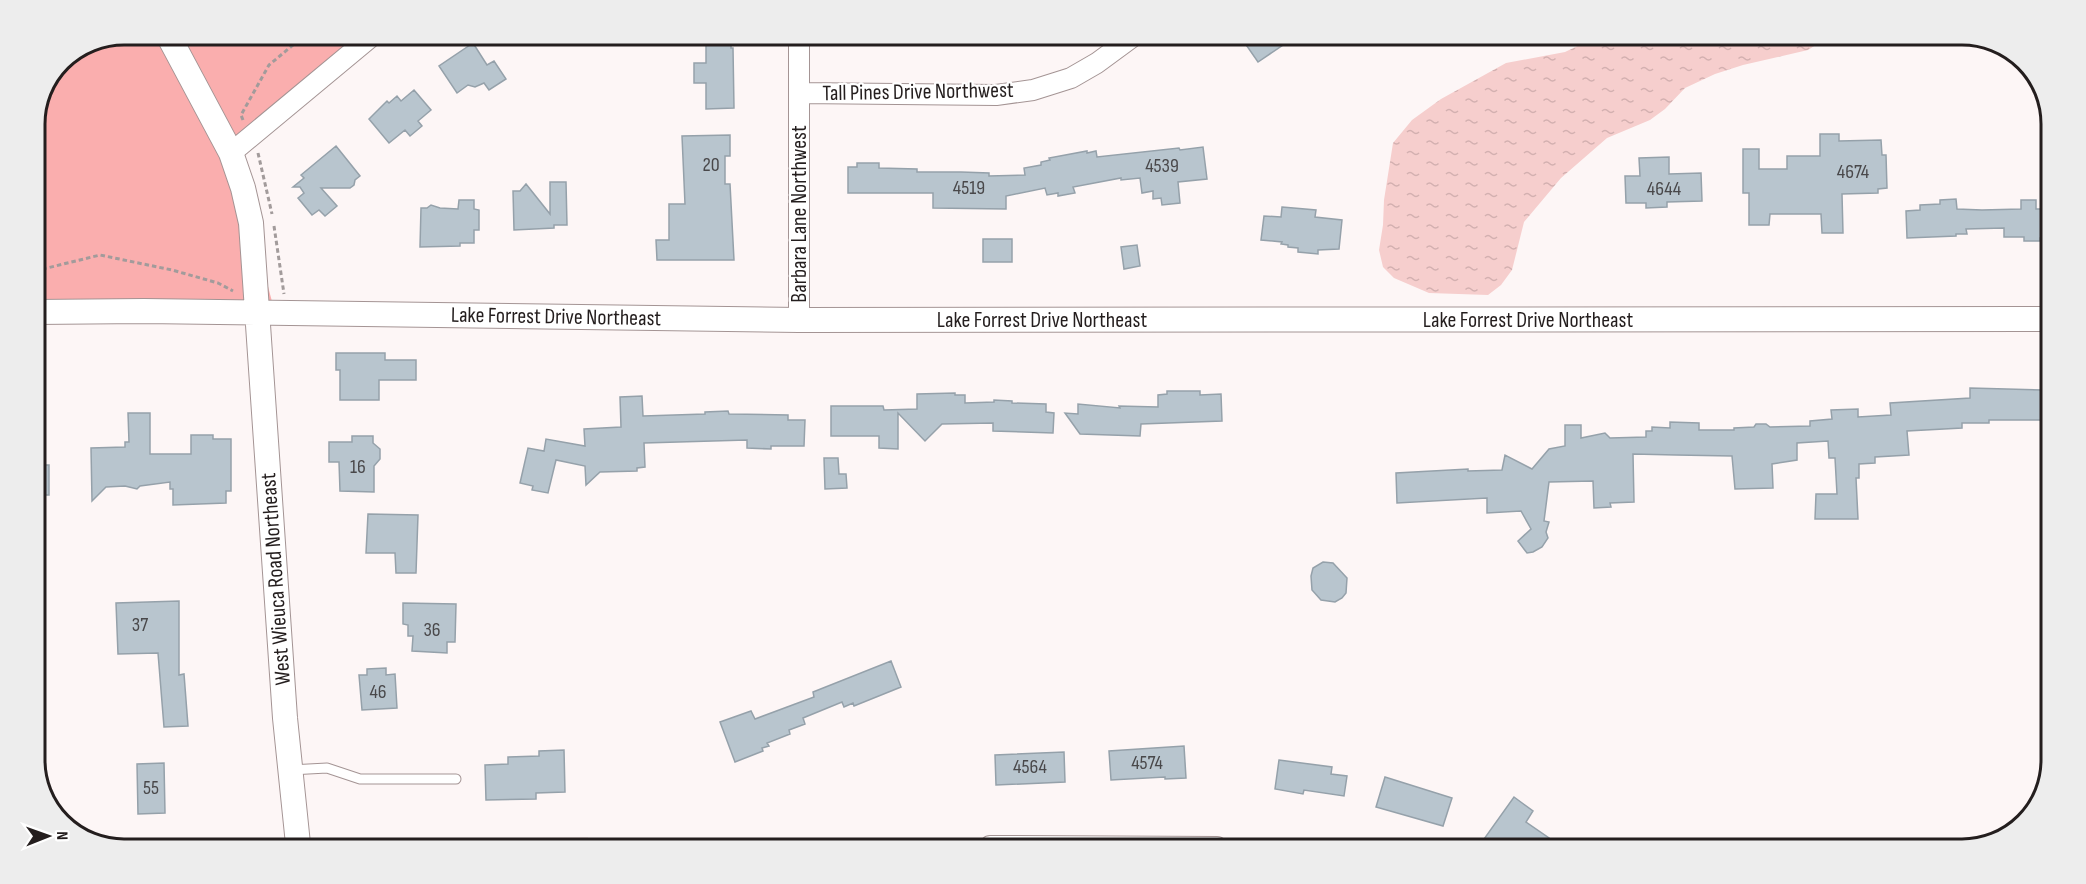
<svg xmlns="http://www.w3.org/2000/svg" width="2086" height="884" viewBox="0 0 2086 884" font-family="'Sofia Sans Condensed',sans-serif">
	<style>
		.built { fill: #f7e8e7 }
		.green { fill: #faaeae }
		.water { fill: url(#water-ripples) }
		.building { fill: #b8c5ce; stroke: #95a1aa; stroke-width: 1.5 }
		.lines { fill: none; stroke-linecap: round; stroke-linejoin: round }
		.service-casing { stroke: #a49494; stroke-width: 11 }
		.minor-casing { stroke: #a49494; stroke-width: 22 }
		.tertiary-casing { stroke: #a49494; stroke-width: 26 }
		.path { stroke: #a29b9b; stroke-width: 3; stroke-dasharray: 4.5 3; stroke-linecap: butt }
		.service { stroke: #fff; stroke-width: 9 }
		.minor { stroke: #fff; stroke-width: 20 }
		.tertiary { stroke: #fff; stroke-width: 24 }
		.labels { text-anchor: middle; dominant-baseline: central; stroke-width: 4.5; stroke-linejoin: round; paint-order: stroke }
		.number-label { font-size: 20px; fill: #49484a }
		.street-label { font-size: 22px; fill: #241e1e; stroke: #fff }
		.rim { fill: none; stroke: #241e1e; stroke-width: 3 }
	</style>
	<defs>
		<pattern id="water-ripples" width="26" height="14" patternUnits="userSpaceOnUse" patternTransform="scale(1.5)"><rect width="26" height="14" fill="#f6cecd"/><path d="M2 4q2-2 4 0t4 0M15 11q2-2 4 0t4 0" fill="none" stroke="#d3b0b0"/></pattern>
	</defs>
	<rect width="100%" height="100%" fill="#fdf6f6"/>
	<path class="built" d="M588,837L587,845L265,843L383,841Z"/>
	<path class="green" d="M124,35H363L231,148L274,309L35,308V119L61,61Z"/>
	<path class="water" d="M1590,40L1822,41L1808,50L1743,65L1715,74L1685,88L1665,109L1650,120L1607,138L1561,178L1524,222L1512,270L1501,285L1488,295L1429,293L1394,278L1383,267L1379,250L1383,225L1384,200L1393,143L1412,120L1441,99L1506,63L1565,52Z"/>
	<path class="building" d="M706,37H731V48H733L734,108L706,109V83H694V63H706Z
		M1242,39H1292L1258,62Z
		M473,43L487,65L494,61L506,79L489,90L484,83L475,87L468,85L457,93L439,66Z
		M414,90L431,110L418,121L422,126L410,136L405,130L389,143L369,119L387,101L389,103L397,96L401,101Z
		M1820,134H1839V141L1881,140L1882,155H1886L1887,188L1878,189V193L1842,194L1843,233H1822L1821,214H1770L1769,225H1749V193H1743V149H1759V169H1787V156H1820Z
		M730,135V156H725V184H730L734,260H657L656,240H669V204H685L682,136Z
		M336,146L360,176L355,180L354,185L350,188H321L337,206L325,216L319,210L312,215L298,198L304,193L300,187H293L304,178L301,175Z
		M1203,147L1207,179L1178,182L1180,203L1162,205L1161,198L1153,199V191L1142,193L1140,178L1121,180V178L1073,187L1075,193L1058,196V193L1047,195L1045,188L1006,196V209L933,208V193H848V167H857V163H879V168L917,169V172H961L989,173V176L1025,175L1024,168L1041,165V162L1050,160L1049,158L1087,151V153L1096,151L1097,157L1179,148L1180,150Z
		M1669,157V174L1701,173L1702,201L1667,202V207L1646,208V203H1626L1625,176H1640L1639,158Z
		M550,182H566L567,225H554V228L514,230L513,191H520L526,184L550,214Z
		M1956,199L1957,209L1982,210L2021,209V200H2036V209H2050V237L2040,238V241H2024V237H2004V228L1966,229L1967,234H1956V236L1907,238L1906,211L1920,210V205L1940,204V200Z
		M459,200H474V209L479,210V230H474V243H460V246L420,247L421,208H427L431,205L440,208L458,209Z
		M1282,207L1316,210L1315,217L1342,220L1339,249L1318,250V254L1298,252V248L1288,247V245L1281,244L1282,242L1261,240L1264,216L1281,217Z
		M983,239H1012V262H983Z
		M1137,245L1140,266L1124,269L1121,247Z
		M336,353H385V360H416V380H379V400H340V370H336Z
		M1970,388L2042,390L2041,420H1989V423H1962V428L1907,431L1909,455L1875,457V463L1859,464V478H1856L1858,519H1815L1816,494H1837L1835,458H1829L1828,441L1797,443V460L1772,464L1773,488L1735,489L1732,456L1676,455L1633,454L1634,502L1610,503L1611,507L1594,508L1593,481L1549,482L1544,521L1549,522L1546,532L1548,538L1542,547L1533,552L1527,553L1518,541L1531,529L1521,511L1487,513V498L1397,503L1396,473L1468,469V471L1502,470L1505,455L1532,469L1549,449L1565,446V425H1581V438L1605,433L1610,438L1646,437V431H1652V427L1670,428V422L1699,423V430H1734V428L1754,427L1756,424H1766L1770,427L1810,426V421L1832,419L1831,410L1858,409V417L1891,415L1890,403L1970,398Z
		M1167,391H1200V395L1221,394L1222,421L1141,424L1140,436L1080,434L1065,413L1078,414V404L1120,408L1119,406L1158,407V395L1167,394Z
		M955,393V395H965V403L994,402V400L1012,401V403L1046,404V412L1054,413L1053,433L993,431V423L942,424L925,441L898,413V449L879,448V436H831V406H883L884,410L917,409V394Z
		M642,396L643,416L705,414V412L728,411L729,414L788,415V420H805L804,446H771V449L747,448V440L644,443L645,467L637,468V471L600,472L586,485L585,466L556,460L548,493L532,490L533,486L520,483L528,448L544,451L546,439L585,446L584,429L621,427L620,397Z
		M128,413H150V454H191V435H213V439H231V491H226V503L173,505V489H170V482L140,486L137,489L125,486L106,487L92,501L91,448L125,447V442H129Z
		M352,436H373V443L380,449V459L374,466V492L340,491L339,462H329V442H352Z
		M824,458H838L839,474H846L847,488L825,489Z
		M35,465H49V495H35Z
		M368,514L418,515L416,573H396L395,553H366Z
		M1323,562L1333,563L1347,578L1346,593L1342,598L1335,602L1321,600L1312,590L1311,576L1313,568Z
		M179,601V675L184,674L188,726L164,727L158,653L118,654L116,603Z
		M403,603L456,604L455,642H447V653L412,651L413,636H408V625L403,624Z
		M891,661L901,687L854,706L853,703L844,707L842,702L803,718L805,724L789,730L790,734L767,743L769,746L762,748L763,751L735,762L720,722L751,711L755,719L814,697L813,692Z
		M386,668V675L395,674L397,708L362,710L359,675H367V669Z
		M1184,746L1186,778L1165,779V777L1111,780L1109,751Z
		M564,750L565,792L536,793V799L486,800L485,765L508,764V757L539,756V751Z
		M1064,752L1065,782L996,785L995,755Z
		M1279,760L1332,767L1331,774L1347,776L1344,796L1304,790L1303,794L1275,789Z
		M164,763L165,813L138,814L137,764Z
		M1385,777L1452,798L1443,826L1376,807Z
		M1514,797L1533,811L1526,822L1549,838L1542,848H1496L1484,839Z"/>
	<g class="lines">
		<defs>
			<path id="service" d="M290,770L327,768L360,779H456"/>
			<path id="minor" d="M799,37V320
				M799,93L996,95L1033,90L1071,78L1097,63L1131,38
				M231,153L373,35
				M990,846L1217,847"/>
			<path id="tertiary" d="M168,35L231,153L243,188L251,223L285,718L298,844
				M35,312L144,311L799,320L2049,319"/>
		</defs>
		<use href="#service" class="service-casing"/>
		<use href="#minor" class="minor-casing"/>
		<use href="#tertiary" class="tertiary-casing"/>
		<path class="path" d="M243,120L241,115L269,65L305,35
			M258,153L272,214
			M274,226L284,294
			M35,271L100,255L172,270L218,283L233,291"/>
		<use href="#service" class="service"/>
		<use href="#minor" class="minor"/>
		<use href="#tertiary" class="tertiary"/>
	</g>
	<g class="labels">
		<g class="number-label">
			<text x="711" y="165">20</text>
			<text x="1162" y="166">4539</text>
			<text x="1853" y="172">4674</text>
			<text x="969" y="188">4519</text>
			<text x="1664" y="189">4644</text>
			<text x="358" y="467">16</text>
			<text x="140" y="625">37</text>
			<text x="432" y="630">36</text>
			<text x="378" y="692">46</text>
			<text x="1147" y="763">4574</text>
			<text x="1030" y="767">4564</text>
			<text x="151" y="788">55</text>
		</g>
		<g class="street-label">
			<text transform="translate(918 92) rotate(-1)">Tall Pines Drive Northwest</text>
			<text transform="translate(799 214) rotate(-90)">Barbara Lane Northwest</text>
			<text transform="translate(556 317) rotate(1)">Lake Forrest Drive Northeast</text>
			<text x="1042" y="320">Lake Forrest Drive Northeast</text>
			<text x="1528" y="320">Lake Forrest Drive Northeast</text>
			<text transform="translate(276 579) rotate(-94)">West Wieuca Road Northeast</text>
		</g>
	</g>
	<path d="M0 0H2086V884H0ZM124 45H1962A79 79 0 0 1 2041 124V760A79 79 0 0 1 1962 839H124A79 79 0 0 1 45 760V124A79 79 0 0 1 124 45Z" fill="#ededed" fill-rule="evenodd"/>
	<path class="rim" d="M124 45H1962A79 79 0 0 1 2041 124V760A79 79 0 0 1 1962 839H124A79 79 0 0 1 45 760V124A79 79 0 0 1 124 45Z"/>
	<g transform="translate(48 836) rotate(89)" stroke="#ffffff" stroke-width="4.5" paint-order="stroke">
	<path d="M0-4.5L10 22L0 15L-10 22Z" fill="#241e1e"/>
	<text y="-9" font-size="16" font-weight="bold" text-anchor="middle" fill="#241e1e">N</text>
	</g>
</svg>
